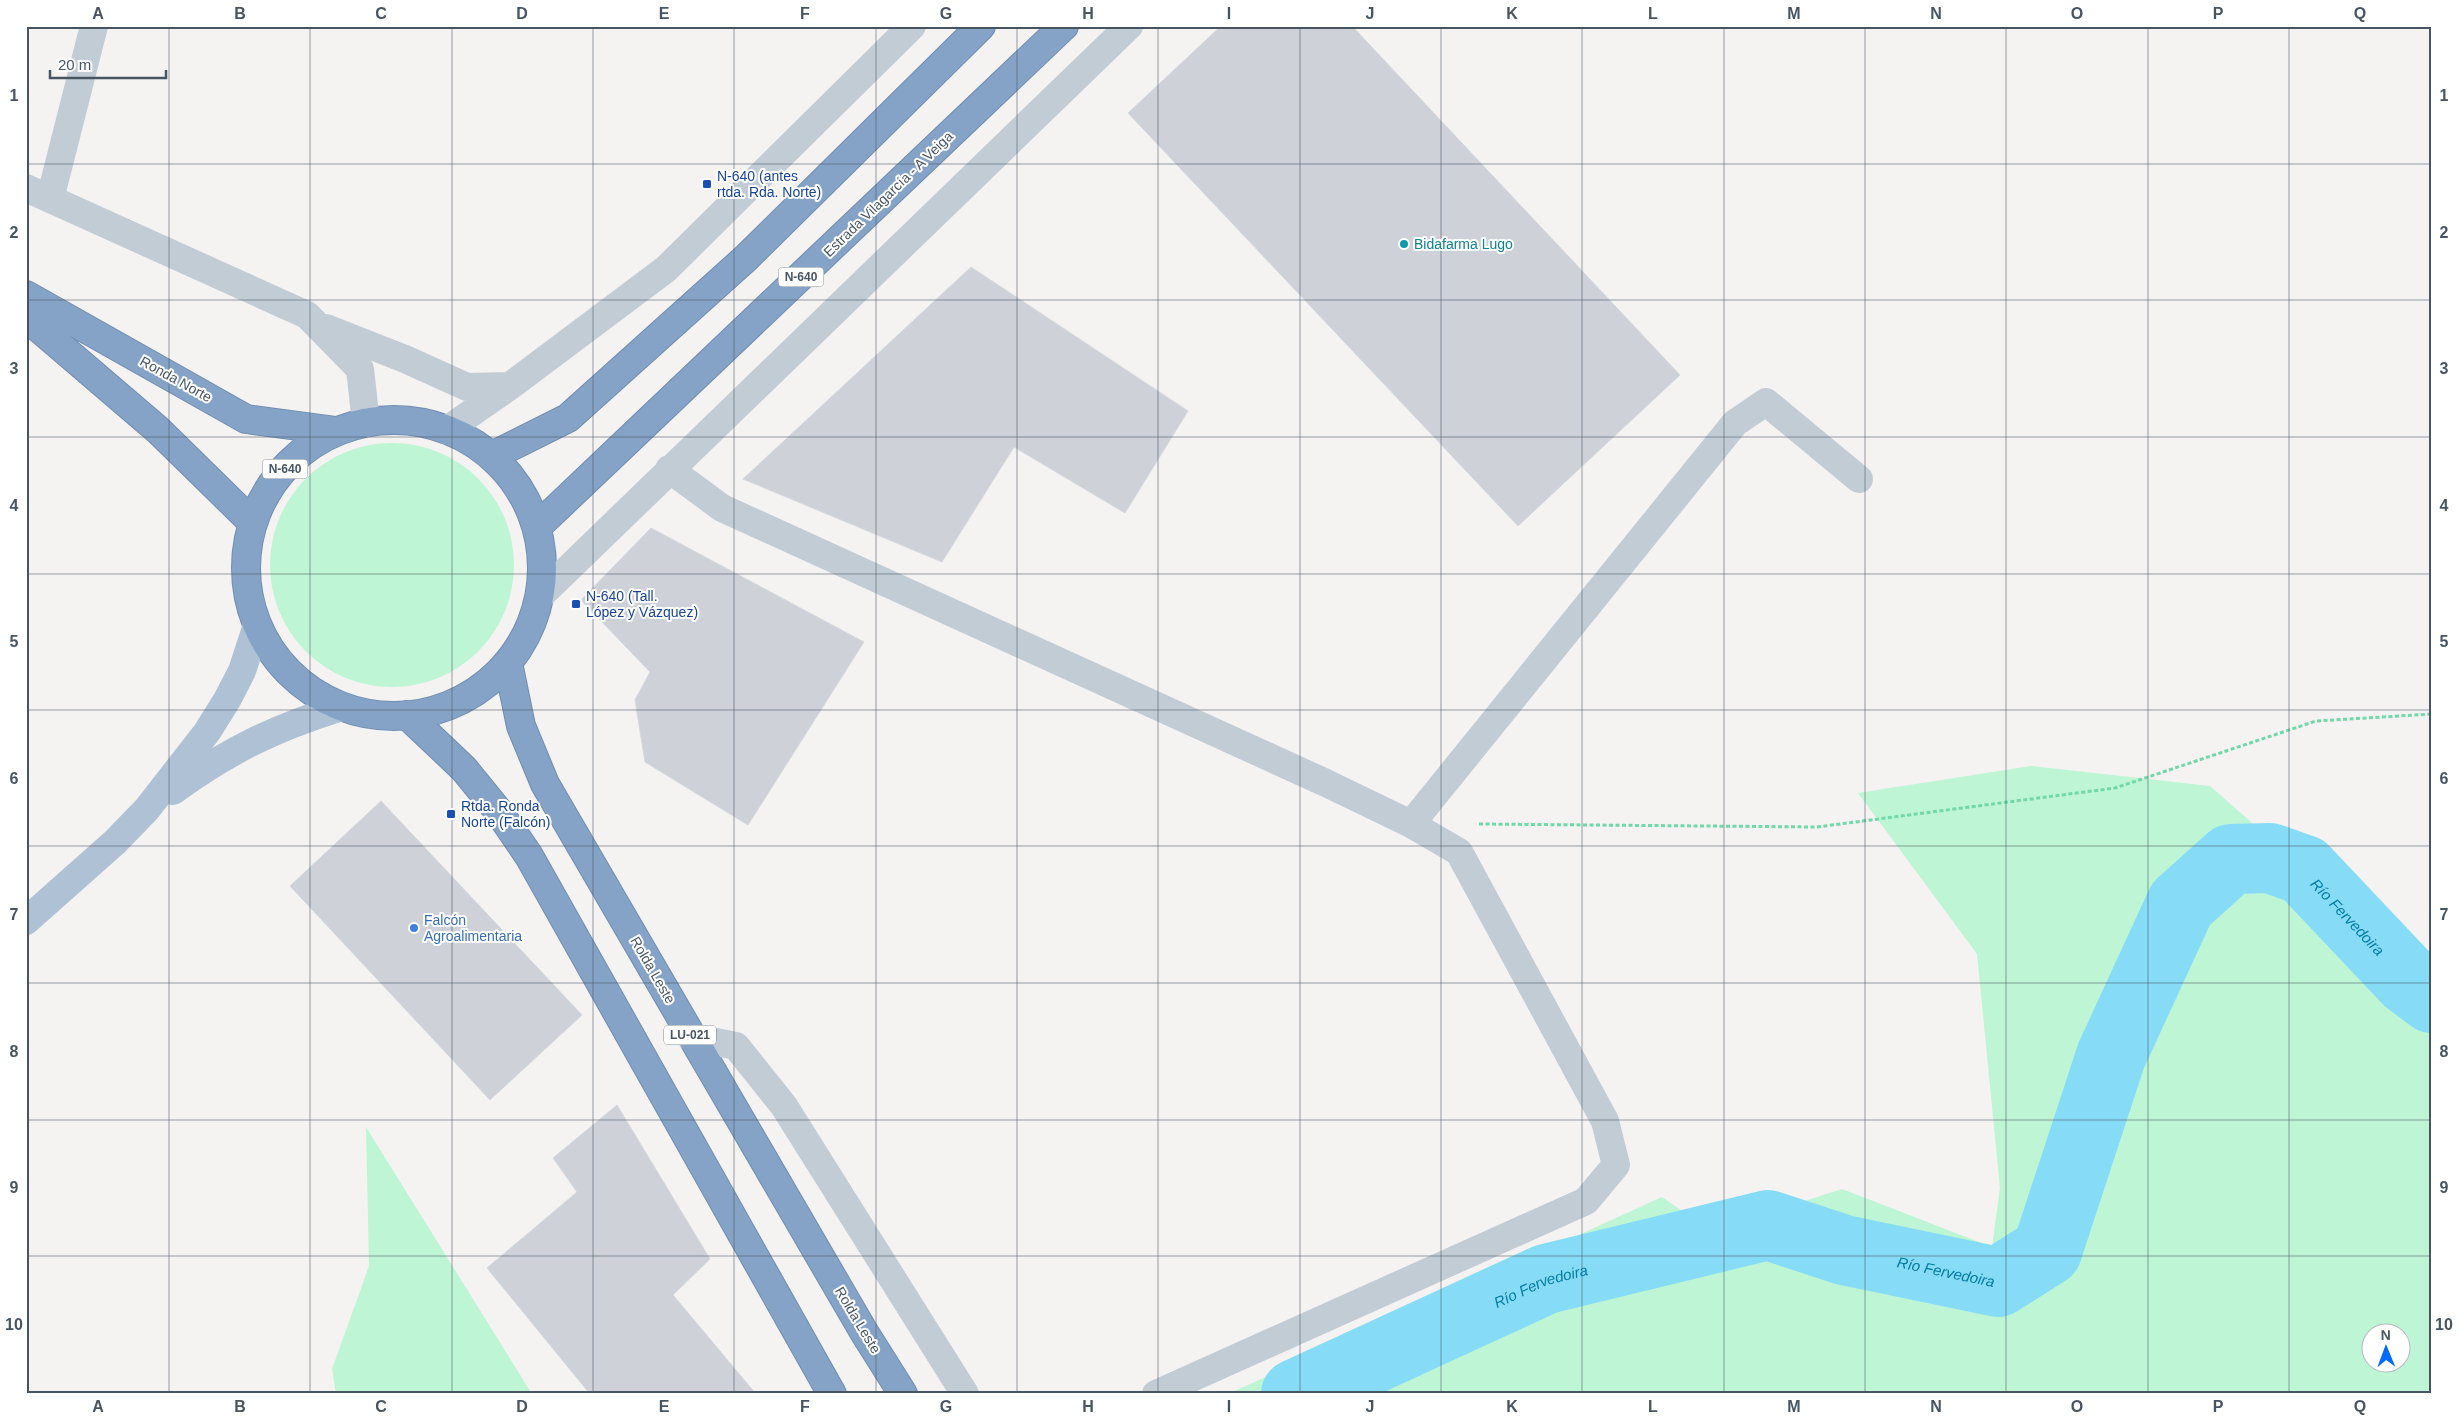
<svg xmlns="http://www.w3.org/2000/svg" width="2458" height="1420" viewBox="0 0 2458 1420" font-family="Arial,sans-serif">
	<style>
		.green { fill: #bef5d5; fill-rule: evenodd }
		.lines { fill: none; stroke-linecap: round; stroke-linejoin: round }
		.river { stroke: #86dcf7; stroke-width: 70 }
		.building { fill: #ced1d8; stroke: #d6d8de }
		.highway-casing { stroke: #708db2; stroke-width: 30 }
		.path { stroke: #71d8a9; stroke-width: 3; stroke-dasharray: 4 2.5; stroke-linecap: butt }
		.minor { stroke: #c2ccd5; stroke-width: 28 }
		.major { stroke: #afc1d4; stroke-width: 28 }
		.highway { stroke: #85a3c6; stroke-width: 28 }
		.grid { fill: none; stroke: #475563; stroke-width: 1; stroke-opacity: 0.55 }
		.transit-dot { fill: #1a4fb4; stroke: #fff; stroke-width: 2 }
		.culture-dot { fill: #0f9aa8; stroke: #fff; stroke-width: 2 }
		.shop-dot { fill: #3f7fe0; stroke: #fff; stroke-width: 2 }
		.labels { text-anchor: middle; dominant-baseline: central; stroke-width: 4; stroke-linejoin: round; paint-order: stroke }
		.shield { fill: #fff; stroke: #7e8892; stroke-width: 1 }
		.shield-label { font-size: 12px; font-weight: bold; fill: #475563 }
		.transit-label { font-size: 14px; fill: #164399; stroke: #fff; text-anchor: start }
		.street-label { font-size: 14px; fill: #475563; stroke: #fff }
		.culture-label { font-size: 14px; fill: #0d838f; stroke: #fff; text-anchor: start }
		.shop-label { font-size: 14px; fill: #366cbe; stroke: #fff; text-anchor: start }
		.water-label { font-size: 15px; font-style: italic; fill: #037ca3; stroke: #fff }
		.neatline { fill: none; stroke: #475563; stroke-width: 2 }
		.grid-label { font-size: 16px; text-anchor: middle; font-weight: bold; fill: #475563 }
	</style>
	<rect width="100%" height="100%" fill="#f5f2f2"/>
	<path class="green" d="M270 565a122 122 0 1 1 244 0a122 122 0 1 1-244 0Z
		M2031,766L2210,786L2432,981V1394H1228L1662,1197L1711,1231L1842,1189L1992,1247L2000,1188L1977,954L1858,793ZM2370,1332H2400V1362H2370Z
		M366,1127L532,1394H336L332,1369L369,1266Z"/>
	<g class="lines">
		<path class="river" id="s1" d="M1296,1394L1546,1279L1768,1225L1844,1250L1998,1282L2047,1251L2111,1056L2181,904L2231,859L2270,858L2304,870L2408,980L2432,998"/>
	</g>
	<path class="building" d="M1221,26H1352L1680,375L1518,526L1128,113Z
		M971,267L1188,411L1125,513L1014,447L942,562L743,479Z
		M651,528L864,642L748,825L645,762L635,700L650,672L581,600Z
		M381,801L582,1015L490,1100L290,886Z
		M617,1105L710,1259L673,1295L756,1394H590L487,1268L577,1192L553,1158Z"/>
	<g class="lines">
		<defs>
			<path id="highway" d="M26,295L246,419L336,431
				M26,317L158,430L253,523
				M246 568a148 148 0 1 1 296 0a148 148 0 1 1-296 0Z
				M492,456L568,418L746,258L981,26
				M537,527L1064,26
				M508,663L521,726L545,784L864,1332L903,1394
				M407,715L464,769L499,812L529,856L832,1394"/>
		</defs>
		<use href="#highway" class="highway-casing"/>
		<path class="path" d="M1479,824L1817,827L2115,788L2316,721L2432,714"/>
		<path class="minor" d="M26,188L307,315L360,369L366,423
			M50,199L94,26
			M326,328L405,359L467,387L510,386
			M447,430L510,386L666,269L912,26
			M669,469L722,508L1326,783L1411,824L1459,852L1605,1121L1616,1165L1586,1201L1156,1394
			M540,596L1129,26
			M1411,824L1735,423L1766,402L1859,479
			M691,1037L736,1046L784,1106L965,1394"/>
		<path class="major" d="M173,791C229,750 275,728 342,707
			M26,921L115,842L147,809L207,732L227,700L242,671L257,625"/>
		<use href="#highway" class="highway"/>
	</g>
	<path class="grid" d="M169,26V1394M310,26V1394M452,26V1394M593,26V1394M734,26V1394M876,26V1394M1017,26V1394M1158,26V1394M1300,26V1394M1441,26V1394M1582,26V1394M1724,26V1394M1865,26V1394M2006,26V1394M2148,26V1394M2289,26V1394M26,164H2432M26,300H2432M26,437H2432M26,574H2432M26,710H2432M26,846H2432M26,983H2432M26,1120H2432M26,1256H2432"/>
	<g class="transit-dot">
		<rect x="702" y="179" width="10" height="10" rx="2.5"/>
		<rect x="571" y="599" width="10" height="10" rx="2.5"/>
		<rect x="446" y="809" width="10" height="10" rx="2.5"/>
	</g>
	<circle class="culture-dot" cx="1404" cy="244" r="5"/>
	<circle class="shop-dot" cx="414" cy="928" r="5"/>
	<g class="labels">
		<g class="shield">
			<rect x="778.5" y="267.5" width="45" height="19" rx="4"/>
			<rect x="262.5" y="459.5" width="45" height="19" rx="4"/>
			<rect x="664" y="1025.5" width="52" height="19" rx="4"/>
		</g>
		<g class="shield-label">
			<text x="801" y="277">N-640</text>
			<text x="285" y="469">N-640</text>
			<text x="690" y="1035">LU-021</text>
		</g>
		<g class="transit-label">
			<text x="717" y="176">N-640 (antes<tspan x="717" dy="16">rtda. Rda. Norte)</tspan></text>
			<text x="586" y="596">N-640 (Tall.<tspan x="586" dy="16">López y Vázquez)</tspan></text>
			<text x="461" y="806">Rtda. Ronda<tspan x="461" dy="16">Norte (Falcón)</tspan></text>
		</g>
		<g class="street-label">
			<text transform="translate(888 194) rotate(-44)">Estrada Vilagarcía - A Veiga</text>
			<text transform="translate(176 379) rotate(29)">Ronda Norte</text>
			<text transform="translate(653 970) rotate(60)">Rolda Leste</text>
			<text transform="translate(858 1320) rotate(59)">Rolda Leste</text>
		</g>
		<g class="culture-label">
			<text x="1414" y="244">Bidafarma Lugo</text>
		</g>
		<g class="shop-label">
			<text x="424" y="920">Falcón<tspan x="424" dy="16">Agroalimentaria</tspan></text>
		</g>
		<g class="water-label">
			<text stroke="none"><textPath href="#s1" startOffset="1378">Río Fervedoira</textPath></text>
			<text stroke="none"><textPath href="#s1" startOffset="688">Río Fervedoira</textPath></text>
			<text stroke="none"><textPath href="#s1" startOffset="268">Río Fervedoira</textPath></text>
		</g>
	</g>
	<rect width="2458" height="1420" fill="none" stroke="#ffffff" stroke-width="55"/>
	<g transform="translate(2386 1348) rotate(359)"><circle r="24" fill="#ffffff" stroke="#b5bbc1"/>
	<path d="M0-4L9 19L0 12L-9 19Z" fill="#0569fd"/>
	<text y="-8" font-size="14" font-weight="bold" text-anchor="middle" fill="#475563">N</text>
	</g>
	<path d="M50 70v8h116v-8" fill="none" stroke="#475563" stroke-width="2.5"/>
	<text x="58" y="70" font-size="15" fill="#475563" stroke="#ffffff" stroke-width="4" paint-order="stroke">20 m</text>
	<rect x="28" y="28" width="2402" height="1364" class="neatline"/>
	<g class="grid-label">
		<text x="98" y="19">A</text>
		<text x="240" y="19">B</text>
		<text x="381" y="19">C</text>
		<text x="522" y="19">D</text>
		<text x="664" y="19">E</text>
		<text x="805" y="19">F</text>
		<text x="946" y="19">G</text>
		<text x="1088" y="19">H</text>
		<text x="1229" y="19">I</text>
		<text x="1370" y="19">J</text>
		<text x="1512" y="19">K</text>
		<text x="1653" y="19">L</text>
		<text x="1794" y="19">M</text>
		<text x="1936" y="19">N</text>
		<text x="2077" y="19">O</text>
		<text x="2218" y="19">P</text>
		<text x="2360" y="19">Q</text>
		<text x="14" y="101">1</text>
		<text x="2444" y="101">1</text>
		<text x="14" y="238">2</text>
		<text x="2444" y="238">2</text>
		<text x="14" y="374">3</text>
		<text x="2444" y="374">3</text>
		<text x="14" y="511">4</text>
		<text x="2444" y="511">4</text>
		<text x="14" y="647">5</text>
		<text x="2444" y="647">5</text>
		<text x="14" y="784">6</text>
		<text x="2444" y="784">6</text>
		<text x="14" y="920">7</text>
		<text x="2444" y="920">7</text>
		<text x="14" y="1057">8</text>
		<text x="2444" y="1057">8</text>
		<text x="14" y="1193">9</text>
		<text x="2444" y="1193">9</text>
		<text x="14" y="1330">10</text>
		<text x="2444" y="1330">10</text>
		<text x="98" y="1412">A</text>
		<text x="240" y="1412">B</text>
		<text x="381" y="1412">C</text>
		<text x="522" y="1412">D</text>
		<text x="664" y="1412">E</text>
		<text x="805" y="1412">F</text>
		<text x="946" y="1412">G</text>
		<text x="1088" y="1412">H</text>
		<text x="1229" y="1412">I</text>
		<text x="1370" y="1412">J</text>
		<text x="1512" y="1412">K</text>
		<text x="1653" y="1412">L</text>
		<text x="1794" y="1412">M</text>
		<text x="1936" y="1412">N</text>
		<text x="2077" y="1412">O</text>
		<text x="2218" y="1412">P</text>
		<text x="2360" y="1412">Q</text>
	</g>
</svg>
